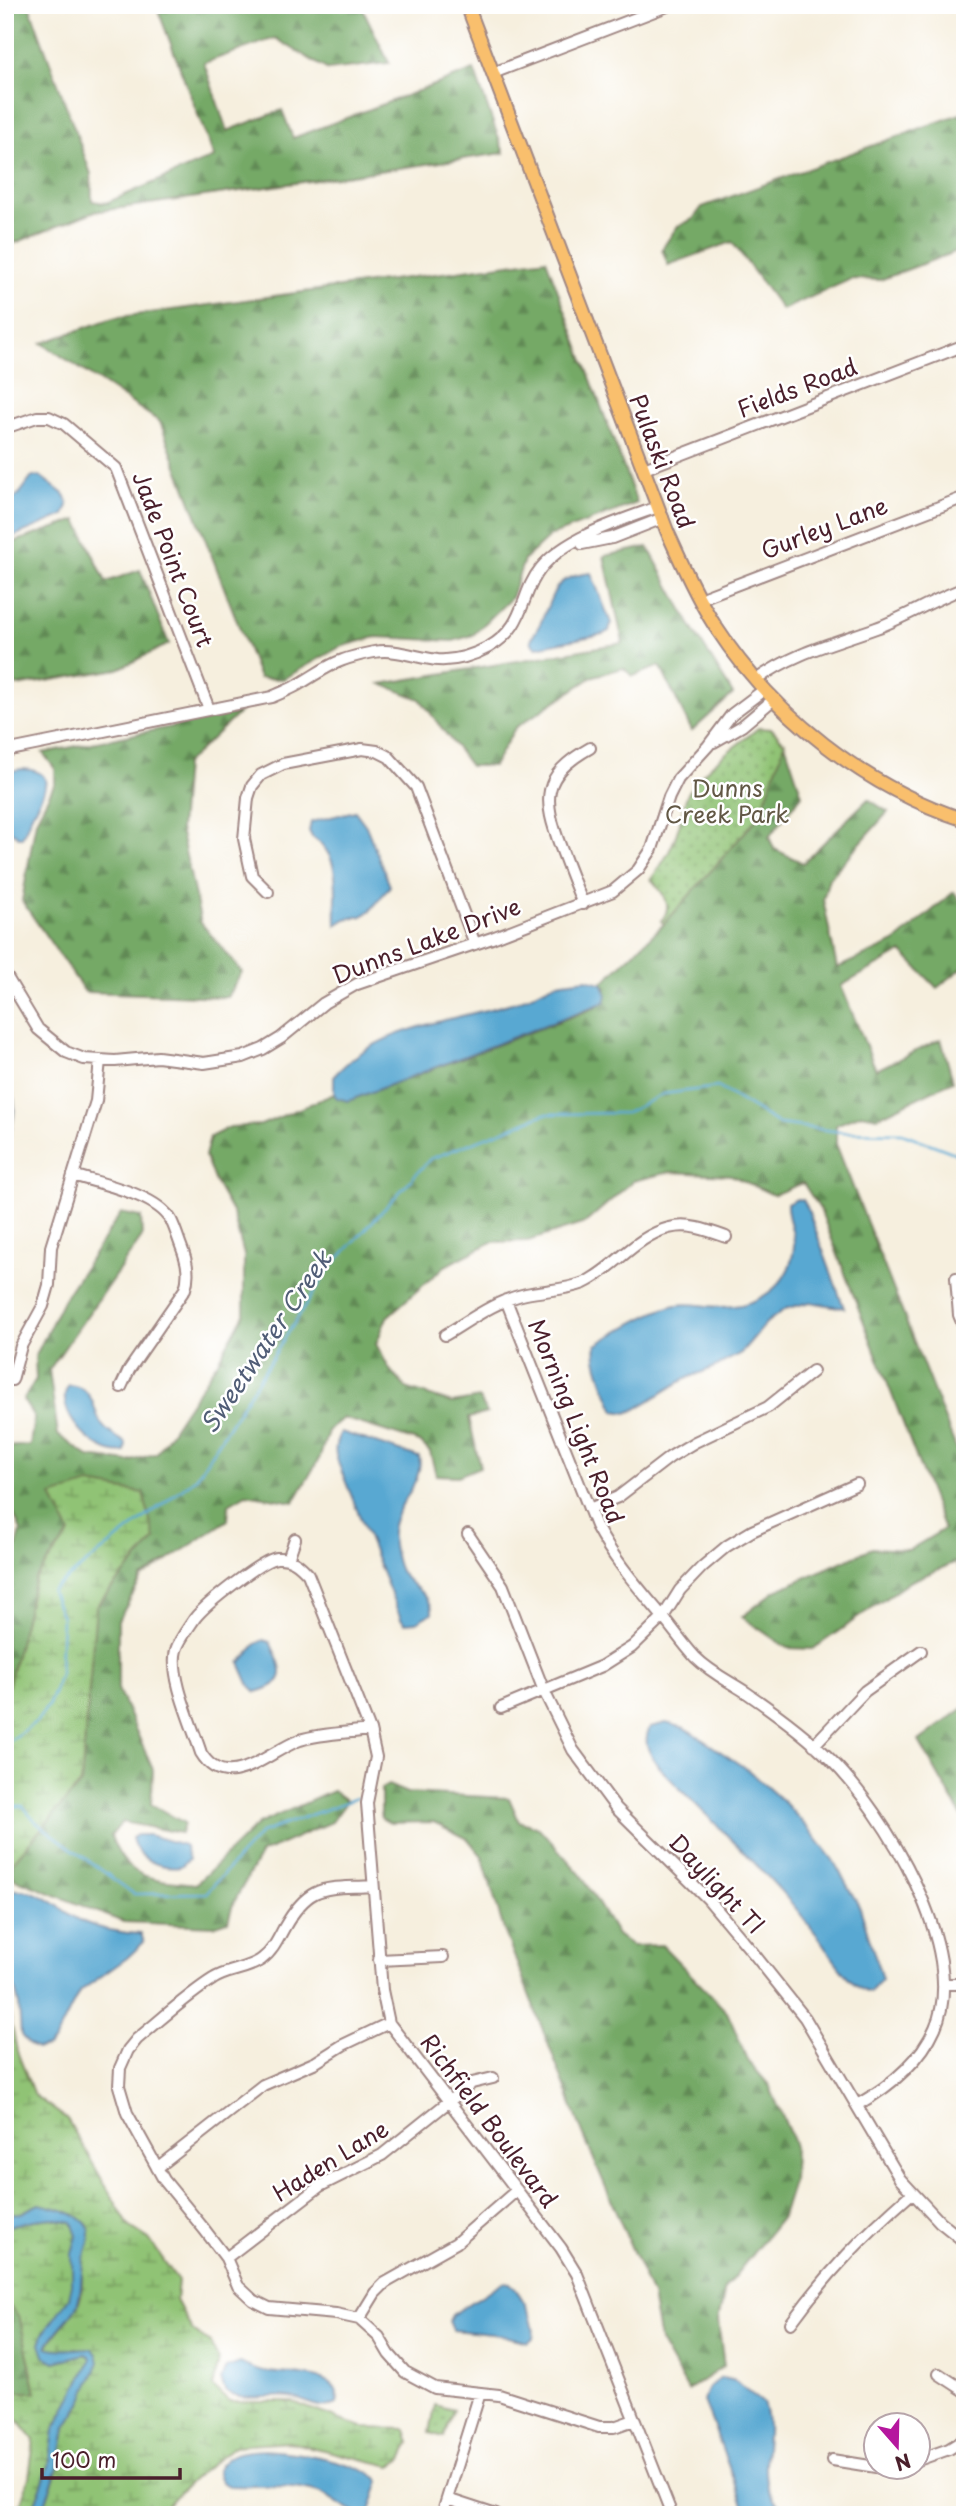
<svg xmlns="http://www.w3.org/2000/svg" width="970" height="2520" viewBox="0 0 970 2520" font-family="'Playpen Sans',sans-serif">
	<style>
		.forest { fill: url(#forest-firs); stroke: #5f6448; stroke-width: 2 }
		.wetland { fill: url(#wetland-marsh); stroke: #6d7150; stroke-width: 2 }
		.park { fill: url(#park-dots); stroke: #6d7150; stroke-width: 2 }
		.water { fill: #58a8d2; stroke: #51647e; stroke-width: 2 }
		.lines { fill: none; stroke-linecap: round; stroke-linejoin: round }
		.stream { stroke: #58a8d2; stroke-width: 2.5 }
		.minor-casing { stroke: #a08784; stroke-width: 14 }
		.major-casing { stroke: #a08784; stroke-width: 16 }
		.minor { stroke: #fff; stroke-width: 10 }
		.major { stroke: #f9bf6d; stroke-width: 12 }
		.labels { text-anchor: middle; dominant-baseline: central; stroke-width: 5; stroke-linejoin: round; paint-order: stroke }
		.street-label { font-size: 23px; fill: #4a1f2b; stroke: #fff }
		.park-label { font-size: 23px; fill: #625845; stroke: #fff }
		.water-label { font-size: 24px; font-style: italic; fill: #505d76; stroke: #fff }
	</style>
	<defs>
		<pattern id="forest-firs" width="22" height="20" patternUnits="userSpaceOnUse" patternTransform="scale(1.75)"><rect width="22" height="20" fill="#74a966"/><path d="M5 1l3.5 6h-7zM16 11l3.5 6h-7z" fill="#618954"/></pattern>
		<pattern id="wetland-marsh" width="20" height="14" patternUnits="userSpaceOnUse" patternTransform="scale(1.75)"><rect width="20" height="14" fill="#90c375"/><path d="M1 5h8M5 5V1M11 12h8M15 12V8" fill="none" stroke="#789e60"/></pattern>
		<pattern id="park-dots" width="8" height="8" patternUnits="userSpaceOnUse" patternTransform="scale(1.75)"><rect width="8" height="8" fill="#90c375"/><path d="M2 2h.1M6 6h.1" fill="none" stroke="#789e60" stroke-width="1.8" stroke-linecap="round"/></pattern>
	</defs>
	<rect width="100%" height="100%" fill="#fff"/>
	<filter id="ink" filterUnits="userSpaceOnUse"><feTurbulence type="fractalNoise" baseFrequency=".0143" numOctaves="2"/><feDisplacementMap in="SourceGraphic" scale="14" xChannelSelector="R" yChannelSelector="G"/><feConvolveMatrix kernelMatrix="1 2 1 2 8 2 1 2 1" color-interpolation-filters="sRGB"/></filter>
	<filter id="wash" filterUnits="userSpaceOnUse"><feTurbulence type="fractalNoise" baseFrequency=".00686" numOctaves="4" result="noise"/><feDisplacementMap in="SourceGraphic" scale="28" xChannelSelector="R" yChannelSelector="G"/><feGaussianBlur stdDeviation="1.57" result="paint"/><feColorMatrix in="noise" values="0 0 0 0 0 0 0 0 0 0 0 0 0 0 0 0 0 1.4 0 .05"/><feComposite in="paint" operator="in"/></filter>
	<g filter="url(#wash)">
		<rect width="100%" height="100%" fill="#f6efde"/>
		<path class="forest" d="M5,5H29L91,174L92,201L106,203L214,157L156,5H361L389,63L328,70L275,38L204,63L227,131L282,110L293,138L474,70L504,153L93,212L5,247Z
			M960,114L965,125V248L880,280L851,279L782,310L732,242L668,265L662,249L677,227L693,219L702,207Z
			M546,259L637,503L550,536L524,560L511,598L473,635L453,641L376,637L340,647L283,679L259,678L160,422L42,343L113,318Z
			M77,520L106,582L140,570L169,644L118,669L17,686L5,677V545Z
			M648,547L690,624L733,694L692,731L660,666L633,676L623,668L594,676L515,728L493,766H470L420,699L381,684L623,643L604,556Z
			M239,713L185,764L180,829L201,923L242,972L227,997L85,992L22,901L36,820L55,783V769L43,753Z
			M785,743L802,795L769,837L774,849L803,863L868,799L888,812L829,878L823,899L837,968L895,942L954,892L965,908V966L937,988L902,952L841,986L876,1070L941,1039L953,1081L878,1117L861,1114L836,1125V1144L965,1471V1582L956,1562L909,1582L813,1649L787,1648L742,1617L775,1591L872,1548L909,1550L944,1529L820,1209L803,1183L773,1195L731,1175L670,1172L633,1181L585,1223L528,1241L492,1242L445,1266L387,1317L376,1344L390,1370L406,1388L452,1403L479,1398L487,1413L469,1418L480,1467L458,1476L436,1475L430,1452L420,1442L343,1418L328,1431L320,1457L294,1502L246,1494L229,1504L228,1520L142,1578L118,1621V1689L153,1770L151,1804L184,1823L181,1833L122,1822L111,1836C127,1882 154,1879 196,1884L258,1824L333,1791L347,1801L332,1822L261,1853L233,1904L228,1921L213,1926L123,1922L15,1879L9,1866L81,1783L96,1606L155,1539L70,1533L35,1579L5,1700V1587L21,1531L12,1510L5,1505V1447L30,1445L34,1417L23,1400L36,1379L35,1357L63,1300L121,1213L141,1217L142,1237L49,1370L58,1435L89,1457L129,1462L157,1453L218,1361L244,1314V1255L233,1214L214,1180L205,1156L210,1137L230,1127L261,1125L334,1094L337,1098L348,1101L597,1007L606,988L602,983L664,924L760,815Z
			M965,1707V1822L919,1741Z
			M388,1785L407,1793L509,1798L519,1821L539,1828L581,1875L617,1935L632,1946L662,1945L727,2012L749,2062L769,2085L794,2143L793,2182L782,2217L725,2288L718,2321L724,2366L688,2390L660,2341L652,2296L584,2136L504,1930L482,1856L468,1839L434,1822L390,1823L381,1818V1789Z
			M5,2300L20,2319L36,2392H5Z"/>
		<path class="wetland" d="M89,1484L143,1493L155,1539L96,1606L81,1783L9,1866L15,1879L5,1878V1700L35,1579L70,1533L52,1496Z
			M5,1989L17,2051L34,2095L67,2119L129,2226L149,2239L178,2281L176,2300L192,2330L210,2343L219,2360L213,2387L229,2402H293L362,2428L406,2429L410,2443L402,2459L391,2466L289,2442L234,2446L194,2478L162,2510V2515H41L58,2467L65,2429L83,2400L97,2354L76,2348L62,2352L47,2348C55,2329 75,2317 81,2296C83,2285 81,2273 83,2262C86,2247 92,2239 87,2224L39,2204L21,2213L5,2214Z
			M52,2218L72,2222L77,2236L72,2253V2285L69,2299L43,2334L40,2344L55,2362L85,2354L90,2356L91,2360L54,2430L49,2466L31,2515H17L29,2477L34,2440L5,2404V2392H36L20,2319L5,2300V2227L34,2220Z"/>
		<path class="park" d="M758,728L772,729L785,743L760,815L664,924L661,921C675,905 662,892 651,879C663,864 674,845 679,826C682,814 683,801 690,790C706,765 736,747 758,728Z
			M435,2405L453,2410L444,2437L430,2433Z"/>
		<path class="water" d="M40,476L66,496L68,506L64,515L5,540V506L20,493L32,477Z
			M591,573L611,623L609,631L603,634L537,647L533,645L531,640C535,632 541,624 544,615C556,587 556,577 591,573Z
			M22,769C62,771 41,795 31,816C28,823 26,830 22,837H18L5,825V772Z
			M355,811L366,826L390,886L370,911L362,916L346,919L336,925C334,893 344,857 312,837L309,831L311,822Z
			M586,979L602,983L607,995L605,1002L348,1101L337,1098L334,1094V1076C379,1025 455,1021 515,1002C529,998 541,989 554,984C564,981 576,981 586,979Z
			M5,1079C22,1097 12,1129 5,1150Z
			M797,1199L803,1200L807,1207L844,1308L810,1302L785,1309L766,1323L741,1353L717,1366L685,1379L634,1410L627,1413L615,1411C608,1395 592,1361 596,1345C616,1332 655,1309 677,1305C692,1302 706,1307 720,1307C758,1307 791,1286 794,1246C795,1231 786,1218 787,1204Z
			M69,1385C98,1388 91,1412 103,1426C109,1434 118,1437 126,1443L125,1452C95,1458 51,1408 69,1385Z
			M341,1432L419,1457C425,1486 389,1507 392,1539C394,1549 395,1562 400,1571C408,1585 434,1596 432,1613L416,1622L405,1623L401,1619L339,1465C334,1453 334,1444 341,1432Z
			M263,1640L270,1642C282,1668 292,1683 256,1692L250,1686L240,1663L256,1644Z
			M666,1723L685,1728L748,1770L786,1804L812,1833L833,1860L860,1908L882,1979L870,1992C855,1994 826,1948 817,1935C770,1872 711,1822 658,1766C649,1753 642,1742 650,1727Z
			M137,1835H149L184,1845L189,1859L181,1866C160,1869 137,1860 132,1838Z
			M5,1890C50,1888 52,1908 86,1923C103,1930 123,1933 141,1934L144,1942L127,1958L79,1992L55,2040L48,2047L37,2049L29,2045L21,2035L19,2005L14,1984L5,1967Z
			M39,2204C54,2207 87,2214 90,2232C91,2243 84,2254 83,2264C80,2279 83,2293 76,2307C68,2322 53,2332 47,2347C63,2352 75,2348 91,2348L97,2354L99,2362L83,2400L65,2429L58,2467L41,2515H31L49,2466L54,2430L91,2360L90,2356L85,2354L55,2362L44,2356L40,2344L43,2334L69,2298L72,2285V2253L77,2236L72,2222L52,2218L34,2220L5,2227V2214L21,2213Z
			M503,2282L510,2283C522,2295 537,2322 533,2338L528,2342L501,2335L453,2330L449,2321L452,2315Z
			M240,2363C249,2367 256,2371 266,2372C286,2375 345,2370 337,2404C322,2412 304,2399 289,2397C270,2394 241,2404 225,2391L221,2379L226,2368Z
			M722,2378L735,2381L763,2403C778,2444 744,2482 790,2515H747L704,2401C707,2389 711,2383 722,2378Z
			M264,2450C301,2453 344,2458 376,2477L380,2481L370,2511L367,2515C349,2515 335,2498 318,2492C290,2483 259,2487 230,2486C221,2485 219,2477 217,2470C227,2451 245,2451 264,2450Z"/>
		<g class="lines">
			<path class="stream" d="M5,1744L37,1721L49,1704L60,1675L62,1617L51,1591L196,1478L328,1270L430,1159L545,1114L626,1113L663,1094L718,1087L779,1124L842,1132L902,1133L965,1157
				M5,1808L10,1806H23L37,1823L134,1894L206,1893L261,1833L357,1798"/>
		</g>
	</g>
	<g filter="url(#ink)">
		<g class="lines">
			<defs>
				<path id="minor" d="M493,73L670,5
					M5,428L37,417H49L64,424L116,468L209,709
					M644,469L965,345
					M582,544L612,538L663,518
					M699,599L965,497
					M756,680C795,652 832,644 876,628C906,617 934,599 965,588
					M714,742L742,726L774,699
					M5,751L272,697C282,692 292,689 301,683C315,675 328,665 343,660C353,656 364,654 374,652C396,648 416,658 438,660C455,661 474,655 489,647C527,625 519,595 541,568C566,537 622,520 658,507
					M268,892L252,876L244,839L248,798L252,786L261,775L283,764L362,749L377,751L389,757L416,787L475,944
					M583,904C575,885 568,867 561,848C543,800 540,776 590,748
					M5,974L38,1029L66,1052L84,1059L115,1061L158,1057L204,1063L243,1057L263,1049L281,1038L324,1003L357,984L492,938L613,891L638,870L652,849L669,797L678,779L708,746L732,714L765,689
					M73,1175C101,1184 156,1194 171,1220C175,1228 178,1238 181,1246C187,1261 190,1274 185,1289L129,1370L121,1387
					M956,1278L959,1315L965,1329
					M506,1300L596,1526C614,1560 638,1587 662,1616C673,1629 683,1644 695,1657C711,1673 729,1681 747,1693C776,1713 805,1734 830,1759C884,1812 970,1951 935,2028C920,2062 889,2087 857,2105
					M445,1335C470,1320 497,1300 526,1294C545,1290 566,1290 584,1283C614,1269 636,1236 669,1228C689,1223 707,1230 726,1237
					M12,1380L21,1346L43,1306L49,1285L51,1247L96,1101L100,1060
					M589,1509L618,1497L670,1457L695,1442L768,1407L813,1371
					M468,1534L503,1586L544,1691L573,1750L616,1808L708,1899L754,1954L805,2018L900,2179L940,2222L965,2242
					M288,1559L295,1539
					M501,1708L602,1666L632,1647L663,1617L680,1590L702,1567L727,1546L752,1531L857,1484
					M370,1730C348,1733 322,1733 300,1740C269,1751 227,1796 201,1753C193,1727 169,1676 176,1650C179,1640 189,1627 195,1618C205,1605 262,1559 277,1558C291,1557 299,1564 308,1574L370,1730L376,1757L367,1803L382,1990L389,2023L561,2248L577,2274L672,2515
					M814,1745L865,1691L921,1651
					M373,1886C325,1889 310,1882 284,1928C278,1939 273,1951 262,1959C248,1970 228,1969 213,1979C186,1996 162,2019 137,2039L128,2050L120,2068L119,2086L127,2113L164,2180L204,2229L226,2258L238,2286L253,2300L269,2308L336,2314L359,2319L379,2337L389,2354L405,2372L435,2388L499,2395L599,2427H614L634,2420
					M379,1960L443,1957
					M944,1984H965
					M157,2168L263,2085L316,2062L343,2045L389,2023
					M226,2258L320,2186L382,2155L472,2083L493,2078
					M359,2319L375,2293L385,2283L456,2243L517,2190
					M791,2323C827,2273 865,2234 912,2193
					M939,2374L965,2391
					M832,2460L876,2467
					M918,2460L949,2449L965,2439
					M447,2499L496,2515
					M442,2515L480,2393"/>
				<path id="major" d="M467,5L667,531C682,564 696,596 715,626C773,715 864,787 965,820"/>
			</defs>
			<use href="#minor" class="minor-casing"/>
			<use href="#major" class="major-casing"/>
			<use href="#minor" class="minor"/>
			<use href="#major" class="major"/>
		</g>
	</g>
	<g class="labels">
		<g class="street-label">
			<text transform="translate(797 387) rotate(-21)">Fields Road</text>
			<text transform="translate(663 461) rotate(69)">Pulaski Road</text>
			<text transform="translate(824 527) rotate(-21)">Gurley Lane</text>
			<text transform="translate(174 559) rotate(69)">Jade Point Court</text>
			<text transform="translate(426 940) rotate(-21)">Dunns Lake Drive</text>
			<text transform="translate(577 1421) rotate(68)">Morning Light Road</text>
			<text transform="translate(717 1883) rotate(47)">Daylight Tl</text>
			<text transform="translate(490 2120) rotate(53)">Richfield Boulevard</text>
			<text transform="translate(330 2160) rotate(-32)">Haden Lane</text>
		</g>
		<g class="park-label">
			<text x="727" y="787">Dunns<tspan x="727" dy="26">Creek Park</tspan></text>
		</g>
		<g class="water-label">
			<text transform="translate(265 1341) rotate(-56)">Sweetwater Creek</text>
		</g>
	</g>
	<rect width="970" height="2520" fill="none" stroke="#fff" stroke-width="28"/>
	<g transform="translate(897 2446) rotate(160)"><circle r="33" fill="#ffffff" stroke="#b7a5aa" stroke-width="2"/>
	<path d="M0-5L12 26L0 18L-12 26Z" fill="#b5179e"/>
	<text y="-10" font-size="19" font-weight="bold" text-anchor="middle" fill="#4a1f2b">N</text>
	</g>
	<path d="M42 2468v10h138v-10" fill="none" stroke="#4a1f2b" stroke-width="3.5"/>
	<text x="52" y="2468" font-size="21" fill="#4a1f2b" stroke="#ffffff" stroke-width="5" paint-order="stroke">100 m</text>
</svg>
